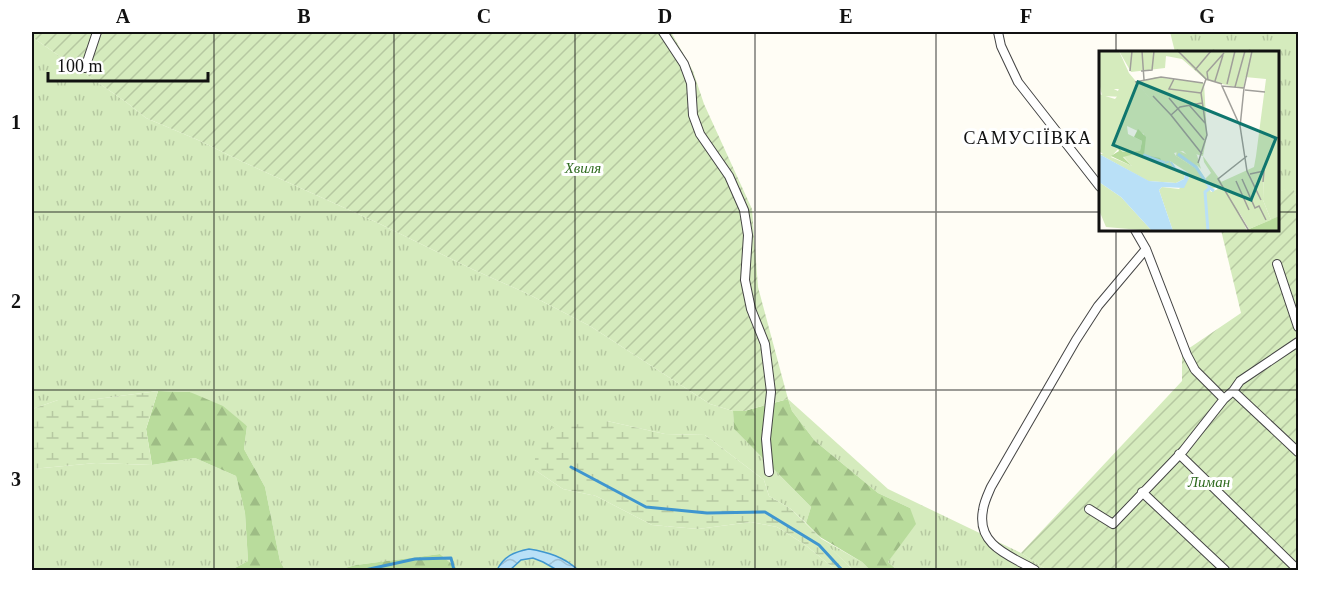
<svg xmlns="http://www.w3.org/2000/svg" width="1330" height="602" viewBox="0 0 1330 602" font-family="'Times New Roman',serif">
	<style>
		.grass { fill: url(#grass-tufts) }
		.forest { fill: url(#forest-firs) }
		.wetland { fill: url(#wetland-marsh) }
		.garden { fill: url(#garden-furrows) }
		.water { fill: url(#water-waves); stroke: #3f96cf; stroke-width: 1.5 }
		.lines { fill: none; stroke-linecap: round; stroke-linejoin: round }
		.stream { stroke: #3f96cf; stroke-width: 3 }
		.street-casing { stroke: #444; stroke-width: 10 }
		.street { stroke: #fff; stroke-width: 8 }
		.grid { fill: none; stroke: #111; stroke-width: 1.5; stroke-opacity: 0.55 }
		.labels { text-anchor: middle; dominant-baseline: central; stroke-width: 6; stroke-linejoin: round; paint-order: stroke }
		.park-label { font-size: 15px; font-style: italic; fill: #2f6b1f; stroke: #fff }
		.quarter-label { font-size: 18px; letter-spacing: 1.5px; fill: #111; stroke: #fff }
		.inset-river { fill: none; stroke: #b9e0f7; stroke-width: 3 }
		.inset-road { fill: none; stroke: #a09f9a; stroke-width: 1.5 }
		.view { fill: #0f766e; fill-opacity: 0.15; stroke: #0f766e; stroke-width: 3 }
		.inset-edge { fill: none; stroke: #111; stroke-width: 3 }
		.neatline { fill: none; stroke: #111; stroke-width: 2 }
		.grid-label { font-size: 20px; text-anchor: middle; font-weight: bold; fill: #111 }
	</style>
	<defs>
		<pattern id="grass-tufts" width="24" height="20" patternUnits="userSpaceOnUse" patternTransform="scale(1.5)"><rect width="24" height="20" fill="#d5ebbd"/><path d="M3 7l-1-3M5 7V3M7 7l1-3M15 17l-1-3M17 17v-4M19 17l1-3" fill="none" stroke="#b6c8a1"/></pattern>
		<pattern id="forest-firs" width="22" height="20" patternUnits="userSpaceOnUse" patternTransform="scale(1.5)"><rect width="22" height="20" fill="#b9dc9c"/><path d="M5 1l3.5 6h-7zM16 11l3.5 6h-7z" fill="#9ebc85"/></pattern>
		<pattern id="wetland-marsh" width="20" height="14" patternUnits="userSpaceOnUse" patternTransform="scale(1.5)"><rect width="20" height="14" fill="#d5ebbd"/><path d="M1 5h8M5 5V1M11 12h8M15 12V8" fill="none" stroke="#b6c8a1"/></pattern>
		<pattern id="garden-furrows" width="10" height="10" patternUnits="userSpaceOnUse" patternTransform="scale(1.5)"><rect width="10" height="10" fill="#d5ebbd"/><path d="M-1 1l2-2M0 10L10 0M9 11l2-2" fill="none" stroke="#b6c8a1"/></pattern>
		<pattern id="water-waves" width="16" height="10" patternUnits="userSpaceOnUse" patternTransform="scale(1.5)"><rect width="16" height="10" fill="#b9e0f7"/><path d="M0 5q4-4 8 0t8 0" fill="none" stroke="#9ebfd3"/></pattern>
	</defs>
	<rect width="100%" height="100%" fill="#fffdf5"/>
	<path class="grass" d="M1170,32H1298V200L1292,187L1278,192V52H1175Z
		M32,37L126,102L146,118L198,140L243,162L378,223L474,270L528,294L590,326L710,404L733,411L734,429L811,507L806,523L791,509L769,496L764,480L705,435L665,434L607,421L535,470L563,489L596,496L652,525L698,529L751,522L777,527L804,544L836,570H578L572,565L529,549L499,567L497,570H459L440,554L356,565L337,570H285L280,561L265,487L244,449L247,426L190,392L158,391L89,400H58L32,409Z
		M788,399L888,489L1021,553L1047,570H897L888,562L899,545L910,508L878,493L815,441L792,411Z
		M195,458L236,476L245,513L248,561L231,570H32V469L96,463L152,465Z
		M820,538L862,562L870,570H853Z
		M533,558L543,561L557,570H510L521,560Z"/>
	<path class="forest" d="M158,391L190,392L223,406L247,426L244,449L265,487L280,561L285,570H231L248,561L245,513L236,476L195,458L152,465L146,429Z
		M788,399L792,411L815,441L878,493L910,508L916,524L888,562L897,570H870L862,562L820,537L806,523L811,507L734,429L733,411H744Z
		M440,554L459,570H337L356,565Z"/>
	<path class="wetland" d="M158,391L146,429L152,465L96,463L32,469V409L58,400H89Z
		M607,421L665,434L705,435L764,480L769,496L791,509L853,570H836L804,544L777,527L751,522L698,529L652,525L596,496L563,489L535,470V448L553,427Z"/>
	<path class="garden" d="M32,32H671L693,71L704,104L752,209L758,287L788,399L744,411H733L710,404L590,326L528,294L474,270L378,223L243,162L198,140L146,118L126,102L32,37Z
		M1292,186L1298,200V570H1047L1021,553L1182,381V353L1241,313L1221,230H1278V192Z"/>
	<path class="water" d="M529,549C548,552 564,557 578,570H557L543,562L533,558L521,560L510,570H497C504,556 514,552 529,549Z"/>
	<g class="lines">
		<path class="stream" d="M571,467L646,507L707,513L765,512L819,545L842,570
			M365,570L415,559L451,558L454,570"/>
		<defs>
			<path id="street" d="M663,32L684,64L691,83L693,115L700,134L729,176L744,210L748,235L745,280L751,309L765,344L771,392L766,439L769,472
				M998,32L1001,46L1018,82L1100,187
				M85,68L97,32
				M1135,230L1146,249L1187,355L1195,370L1224,399L1233,391L1298,452
				M1277,264L1298,327
				M1233,391L1240,381L1298,342
				M1179,454L1298,570
				M1142,492L1225,570
				M1089,509L1113,524L1183,451L1224,399
				M1035,570C1011,556 976,546 983,510C984,502 988,494 991,487L1076,340L1098,306L1146,249"/>
		</defs>
		<use href="#street" class="street-casing"/>
		<use href="#street" class="street"/>
	</g>
	<path class="grid" d="M214,32V570M394,32V570M575,32V570M755,32V570M936,32V570M1116,32V52M32,212H1100M1278,212H1298M1116,230V570M32,390H1298"/>
	<g class="labels">
		<g class="park-label">
			<text x="583" y="168">Хвиля</text>
			<text x="1209" y="482">Лиман</text>
		</g>
		<g class="quarter-label">
			<text x="1028" y="138">САМУСІЇВКА</text>
		</g>
	</g>
	<g transform="translate(1099 51)">
		<rect width="180" height="180" fill="#fffdf5"/>
		<path d="M0,0H20L30,22L98,104L102,118L84,100L75,102L77,105L98,118L112,141L119,138L105,128L102,121L106,128L112,122L105,111L104,105L134,147L148,180H74L60,139L63,136L80,138L90,127L88,121L71,110L75,118L86,122L85,128L77,132L49,130L0,103H4L0,100V43L16,48L24,38H9L0,31ZM28,75L45,83V104L60,109L36,103L24,105L33,115L12,106L20,97L24,101L41,100L43,90L29,83ZM152,0H180V165L172,169L164,149L165,105H157L167,28L146,26ZM0,131L22,146L53,180L7,176L0,159Z" fill="#d5ebbd" fill-rule="evenodd"/>
		<path d="M39,78L47,86L45,104L61,107L65,115L60,109L36,103L24,106L33,115L12,105L20,100L18,95L24,101L41,100L43,90L35,86ZM180,165V180H150V178Z" fill="#b9dc9c"/>
		<path d="M0,31L19,40L21,35L27,40L26,46L3,45ZM78,99L94,106L105,128L117,137L105,139L98,118L77,105Z" fill="#d5ebbd"/>
		<path d="M20,0H152L144,38L107,29L83,8L67,5L66,17L32,21ZM57,26L105,32L108,84L104,105L96,103L38,32ZM157,105H165L164,149L172,169L150,178L122,131L155,116Z" fill="#d5ebbd"/>
		<path d="M0,103L50,130L77,132L85,128L86,122L75,118L71,111L66,113L68,110L73,111L77,117L88,121L90,127L85,137L63,136L60,139L74,180H53L22,146L0,131Z" fill="#b9e0f7"/>
		<path class="inset-river" d="M79,103L97,116L111,137M44,104L66,112M109,180L106,141L111,137L115,140"/>
		<path class="inset-road" d="M43,0L45,29M79,0L107,28L123,33M153,0L145,37L123,35L141,75L148,120L162,149M96,19L112,0M31,20L33,0M42,20L53,19L55,0M75,28L70,38L102,42M109,29L108,21L125,2M116,30L124,4M36,31L62,26L104,32M128,33L136,0M136,36L146,0M146,39L166,41M54,45L72,64M70,47L105,89M90,54L106,72M141,76L145,37M103,103L72,64L81,56L103,52M148,105L119,128L150,180M99,112L108,84L102,42L107,28M151,123L165,120L164,131M143,128L156,157L160,155L167,169M137,130L150,159"/>
		<path class="view" d="M39,31L177,87L152,149L14,94Z"/>
		<rect width="180" height="180" class="inset-edge"/>
	</g>
	<rect width="1330" height="602" fill="none" stroke="#ffffff" stroke-width="66"/>
	<path d="M48 72v9h160v-9" fill="none" stroke="#111111" stroke-width="3"/>
	<text x="57" y="72" font-size="18" fill="#111111" stroke="#ffffff" stroke-width="4.5" paint-order="stroke">100 m</text>
	<rect x="33" y="33" width="1264" height="536" class="neatline"/>
	<g class="grid-label">
		<text x="123" y="23">A</text>
		<text x="304" y="23">B</text>
		<text x="484" y="23">C</text>
		<text x="665" y="23">D</text>
		<text x="846" y="23">E</text>
		<text x="1026" y="23">F</text>
		<text x="1207" y="23">G</text>
		<text x="16" y="129">1</text>
		<text x="16" y="308">2</text>
		<text x="16" y="486">3</text>
	</g>
</svg>
